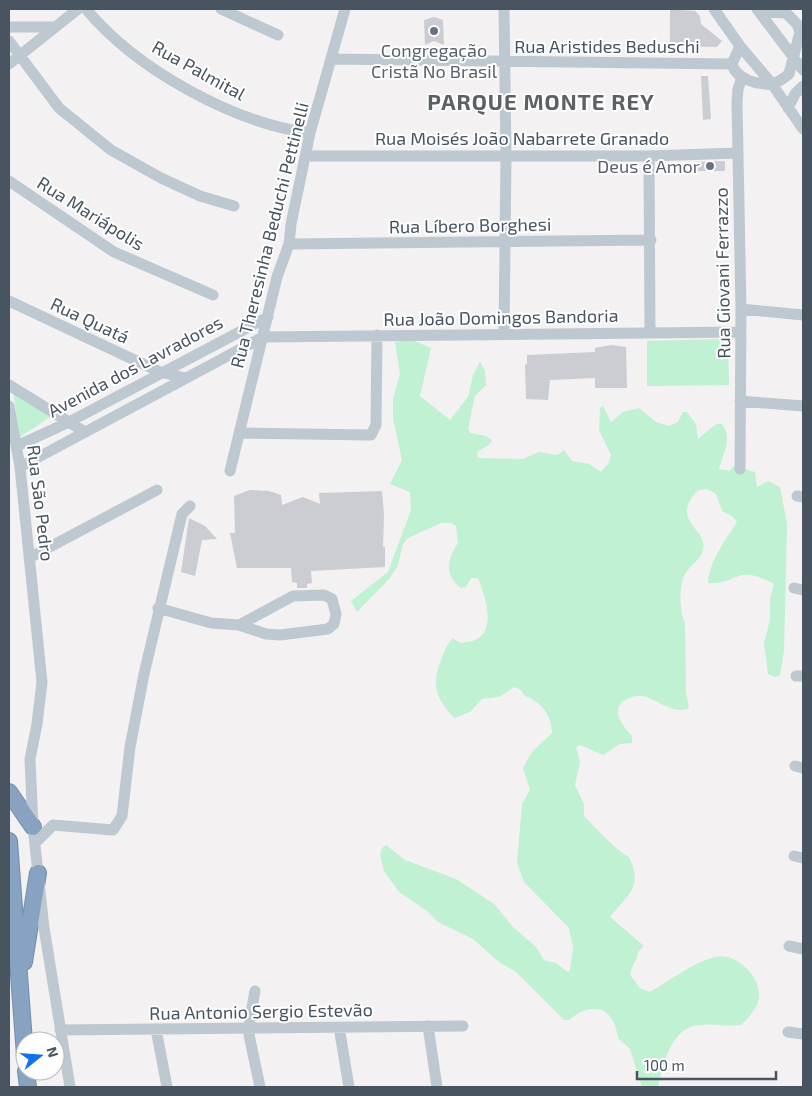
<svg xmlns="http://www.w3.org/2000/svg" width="812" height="1096" viewBox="0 0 812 1096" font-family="'Exo 2',sans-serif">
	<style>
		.green { fill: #bff1d2 }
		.building { fill: #cbcdd3 }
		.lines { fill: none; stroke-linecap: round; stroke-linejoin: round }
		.highway-casing { stroke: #728ead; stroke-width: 18 }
		.minor { stroke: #bec8d0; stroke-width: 11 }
		.highway { stroke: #87a3c1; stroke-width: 16 }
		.worship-dot { fill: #6b7280; stroke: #fff; stroke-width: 2 }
		.labels { text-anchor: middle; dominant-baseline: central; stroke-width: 4; stroke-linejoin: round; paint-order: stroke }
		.street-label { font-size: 18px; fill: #48545f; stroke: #fff }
		.worship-label { font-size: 18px; fill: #5b616d; stroke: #fff }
		.district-label { font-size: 22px; font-weight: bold; letter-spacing: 1px; fill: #5d6166; stroke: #fff }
	</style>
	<rect width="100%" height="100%" fill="#f3f1f1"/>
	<path class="green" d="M410,339L431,348L420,396L450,420L468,397L473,375L480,362L485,371L486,385L475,396L468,429L470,433L486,436L492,440L490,444L477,452L478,458L523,459L539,452L557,455L564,450L572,461L589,464L601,472L608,464L611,455L599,430L600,408L603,406L611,422L623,412L639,408L656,422L669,426L678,422L683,412H687L696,424L698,439L716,424H722C733,438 723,454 719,469L730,471L734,466L755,472L757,487L768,481L780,487L787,524L784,651L780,675L775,677L768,674L764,643L770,620V599L774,584C735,563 739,585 708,583C709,562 726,539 737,522L733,517L722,511L716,494L707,489L698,490C668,521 709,529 703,550C701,559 692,564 687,571C678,582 679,611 685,623L686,693L689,708C673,716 657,698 642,696C636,695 632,697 627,699C608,708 623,726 632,736V743L620,744L603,755L580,745L576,747L580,762L575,785L584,804V816C597,829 613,848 629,857C643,888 629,893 610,917L644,946L638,952C637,961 631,967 630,975L640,988L650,992C671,980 692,963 715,957C735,952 760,975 759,996C758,1008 749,1017 741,1025C726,1027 712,1023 698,1025C670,1029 663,1065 658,1087H642L630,1049L618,1038C614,1007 593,1000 569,1020H564L516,972L499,962L473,939L438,922L427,911L399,892L384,871L380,854L383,847L386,845L405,860L456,879L494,904L513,927L536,947L544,960L556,963L568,972L570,970L573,948L569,928L524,882L517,863L522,804L530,790L523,768L532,752L552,733C552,716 541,701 525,696L521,690L514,687L499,697L482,699L470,712L454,718C435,697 431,685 442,658C445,650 447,644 453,638L460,643C465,642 471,642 475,640C498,629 484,594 478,578H471L466,587L461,588C443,573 448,559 458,543L456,526L451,523H441L408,538L403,544L398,565L390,578L357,612L351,601L388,572L411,510L410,492L390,484L402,460L393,418V399L400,374L395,342Z
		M720,339L728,345L729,385L647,386V341Z
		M13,392L50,417L20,437Z"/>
	<path class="building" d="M670,9L695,11L700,16L701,24L722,41L717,47L670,46Z
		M434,17L443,20L444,45L434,41L425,45L424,20Z
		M701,76H708L711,119L703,120Z
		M725,161V171H694V162Z
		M611,345L626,347L627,388H595V378L550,380L548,400L526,399L525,365L527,364V355L595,352V348Z
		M250,490L269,491L281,495L282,505L303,497L320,504L319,493L382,491L384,514L383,547H385V567L311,571L312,583L307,584V588H297V583L292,582L291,568H237L230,533H235L234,496Z
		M189,518L205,526L217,539L202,540L195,576L181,572Z"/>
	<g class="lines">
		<defs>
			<path id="highway" d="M9,792L33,827
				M9,841L25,1055
				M24,962L38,873
				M26,1071L28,1087"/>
		</defs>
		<use href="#highway" class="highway-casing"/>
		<path class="minor" d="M86,9C136,69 233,123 310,133
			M221,9L278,35
			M714,9L740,46L772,84L803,129
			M757,9L803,70
			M9,27H53
			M9,41L59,108L111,150L161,178L200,196L234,206
			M740,46L732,64C736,79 757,85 771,84C778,83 784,78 789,74L800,32L797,24L786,13L760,12
			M331,59L732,64
			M9,64L78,9
			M788,108L795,94L803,86
			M307,156H649L738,153
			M649,156L650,333
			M9,181L114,252L213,295
			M289,244L651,240
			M9,301L160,372L185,378
			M741,309L803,315
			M504,334L506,156L504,9
			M9,385L85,432
			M740,401L803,406
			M9,406L20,467L42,682L37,724L30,759L33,827L44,928L70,1087
			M239,433L371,435L376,425L377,335
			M17,446L69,422L268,317
			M20,467L263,337L740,332
			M740,469L741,309L737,103L738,89L742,77
			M230,471L277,277L289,244L291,224L310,133L345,9
			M797,496L803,497
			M31,557L157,490
			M794,588L803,590
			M158,608L211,623L239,625L266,634L280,635L328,629L334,624L336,614L332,599L324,595L293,596L239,625
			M796,676H803
			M795,766L803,768
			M35,843L53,825L113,830L122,816L130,747L144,674L182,514L190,506
			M794,856L803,858
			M789,946L803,949
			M255,991L248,1030L260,1087
			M428,1026L437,1087
			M339,1027L349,1087
			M156,1029L167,1087
			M60,1030L463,1026
			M788,1032L803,1034"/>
		<use href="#highway" class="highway"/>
	</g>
	<g class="worship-dot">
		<circle cx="434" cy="31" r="5"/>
		<circle cx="710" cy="166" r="5"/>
	</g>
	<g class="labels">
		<g class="street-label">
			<text x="607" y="46">Rua Aristides Beduschi</text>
			<text transform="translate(199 70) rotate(29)">Rua Palmital</text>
			<text x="522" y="138">Rua Moisés João Nabarrete Granado</text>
			<text transform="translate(91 213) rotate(32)">Rua Mariápolis</text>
			<text transform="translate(470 225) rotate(-1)">Rua Líbero Borghesi</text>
			<text transform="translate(269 235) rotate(-76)">Rua Theresinha Beduchi Pettinelli</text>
			<text transform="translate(722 273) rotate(-91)">Rua Giovani Ferrazzo</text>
			<text transform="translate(501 317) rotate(-1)">Rua João Domingos Bandoria</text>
			<text transform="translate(90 320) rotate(25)">Rua Quatá</text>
			<text transform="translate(135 366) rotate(-28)">Avenida dos Lavradores</text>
			<text transform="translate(41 503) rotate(83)">Rua São Pedro</text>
			<text transform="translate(261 1011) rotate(-1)">Rua Antonio Sergio Estevão</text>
		</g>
		<g class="worship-label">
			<text x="434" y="50">Congregação<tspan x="434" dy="21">Cristã No Brasil</tspan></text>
			<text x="700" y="166" text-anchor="end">Deus é Amor</text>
		</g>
		<g class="district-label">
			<text x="541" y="101">PARQUE MONTE REY</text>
		</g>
	</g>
	<rect width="812" height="1096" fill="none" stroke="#48545f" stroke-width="20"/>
	<g transform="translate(40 1056) rotate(73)"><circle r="24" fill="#ffffff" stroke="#b6bbbf"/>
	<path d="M0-4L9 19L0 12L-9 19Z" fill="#1272ec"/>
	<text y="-8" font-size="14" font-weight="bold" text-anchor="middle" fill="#48545f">N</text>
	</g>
	<path d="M637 1071v8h139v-8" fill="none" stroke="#48545f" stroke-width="2.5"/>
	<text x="644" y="1071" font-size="15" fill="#48545f" stroke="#ffffff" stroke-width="4" paint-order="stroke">100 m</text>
</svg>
